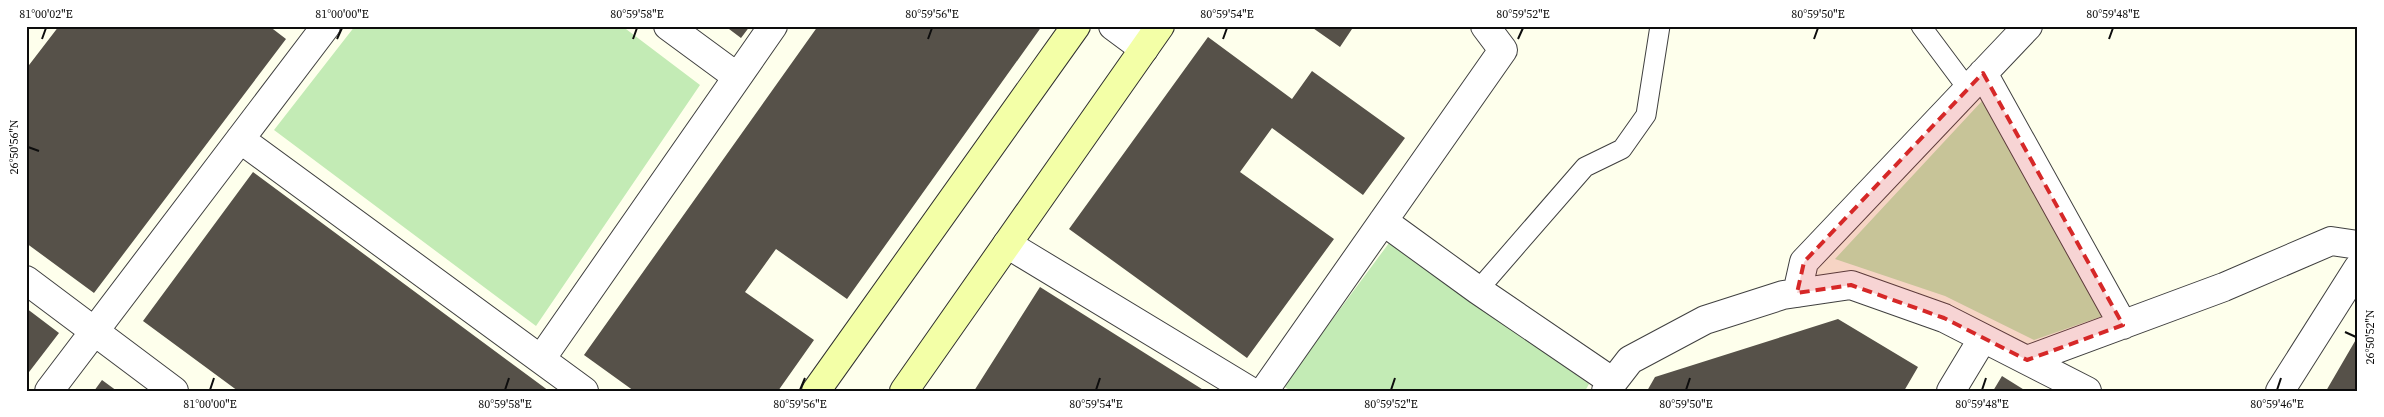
<svg xmlns="http://www.w3.org/2000/svg" width="2384" height="417" viewBox="0 0 2384 417" font-family="'Source Serif 4',serif">
	<style>
		.green { fill: #c3ebb5 }
		.building { fill: #565149 }
		.lines { fill: none; stroke-linecap: round; stroke-linejoin: round }
		.lane-casing { stroke: #404040; stroke-width: 21 }
		.street-casing { stroke: #404040; stroke-width: 30 }
		.secondary-casing { stroke: #2f2f2f; stroke-width: 30 }
		.lane { stroke: #fff; stroke-width: 19 }
		.street { stroke: #fff; stroke-width: 28 }
		.secondary { stroke: #f3ffa7; stroke-width: 28 }
		.marked { fill: #d62828; fill-opacity: 0.2; stroke: #d62828; stroke-width: 4; stroke-dasharray: 10 6; stroke-linejoin: round }
		.ticks { fill: none; stroke: #0d0d0d; stroke-width: 2 }
		.neatline { fill: none; stroke: #0d0d0d; stroke-width: 2 }
		.ticks-label { font-size: 12px; text-anchor: middle; fill: #0d0d0d }
	</style>
	<rect width="100%" height="100%" fill="#feffec"/>
	<path class="green" d="M355,26H622L700,85L536,326L274,130Z
		M1982,101L2103,316L2034,340L1945,296L1835,259Z
		M1389,243L1589,384L1585,391H1291L1283,386Z"/>
	<path class="building" d="M59,26H269L286,39L94,293L26,243V69Z
		M725,26H750L741,38Z
		M818,26H1042L847,299L776,249L745,292L814,340L778,391H634L584,355Z
		M1310,26H1354L1340,47Z
		M1208,37L1292,99L1312,71L1405,138L1363,195L1272,128L1240,172L1334,239L1247,358L1069,229Z
		M253,172L549,391H238L143,321Z
		M1040,287L1205,391H974Z
		M26,308L59,333L26,376Z
		M1838,319L1918,367L1904,391H1647L1655,377Z
		M2358,336V391H2326Z
		M2002,376L2026,391H1993Z
		M102,380L117,391H94Z"/>
	<g class="lines">
		<defs>
			<path id="lane" d="M1921,26L1968,89
				M1478,290L1585,167L1622,149L1646,115L1660,26"/>
			<path id="street" d="M668,26L736,76
				M1113,26L1144,49
				M1983,73L2123,325
				M240,139L584,391
				M1383,221L1478,290L1613,382
				M1007,244L1250,391
				M26,280L174,391
				M1797,293L1804,262L2028,26
				M541,359L773,26
				M2027,360L2224,287L2331,241L2358,245
				M49,391L326,26
				M1264,391L1503,50L1485,26
				M1606,391L1630,360L1705,320L1783,295L1851,285L1944,318L2087,391
				M1951,391L1983,338
				M2280,391L2358,268"/>
			<path id="secondary" d="M816,391L1076,26
				M904,391L1160,26"/>
		</defs>
		<use href="#lane" class="lane-casing"/>
		<use href="#street" class="street-casing"/>
		<use href="#secondary" class="secondary-casing"/>
		<use href="#lane" class="lane"/>
		<use href="#street" class="street"/>
		<use href="#secondary" class="secondary"/>
	</g>
	<path class="marked" d="M1983,73L2123,325L2027,360L1944,318L1851,285L1797,293L1804,262Z"/>
	<path class="ticks" d="M42,39L46,28M337,39L342,28M633,39L637,28M928,39L932,28M1223,39L1227,28M1518,39L1523,28M1814,39L1818,28M2109,39L2113,28M28,147L39,151M2345,332L2356,337M210,390L214,378M505,390L509,378M800,390L805,378M1096,390L1100,378M1391,390L1395,378M1686,390L1690,378M1982,390L1986,378M2277,390L2281,378"/>
	<rect width="2384" height="417" fill="none" stroke="#ffffff" stroke-width="55"/>
	<rect x="28" y="28" width="2328" height="362" class="neatline"/>
	<g class="ticks-label">
		<text x="46" y="18">81°00'02"E</text>
		<text x="342" y="18">81°00'00"E</text>
		<text x="637" y="18">80°59'58"E</text>
		<text x="932" y="18">80°59'56"E</text>
		<text x="1227" y="18">80°59'54"E</text>
		<text x="1523" y="18">80°59'52"E</text>
		<text x="1818" y="18">80°59'50"E</text>
		<text x="2113" y="18">80°59'48"E</text>
		<text transform="translate(14 147) rotate(-90)" y="4">26°50'56"N</text>
		<text transform="translate(2370 337) rotate(-90)" y="4">26°50'52"N</text>
		<text x="210" y="408">81°00'00"E</text>
		<text x="505" y="408">80°59'58"E</text>
		<text x="800" y="408">80°59'56"E</text>
		<text x="1096" y="408">80°59'54"E</text>
		<text x="1391" y="408">80°59'52"E</text>
		<text x="1686" y="408">80°59'50"E</text>
		<text x="1982" y="408">80°59'48"E</text>
		<text x="2277" y="408">80°59'46"E</text>
	</g>
</svg>
